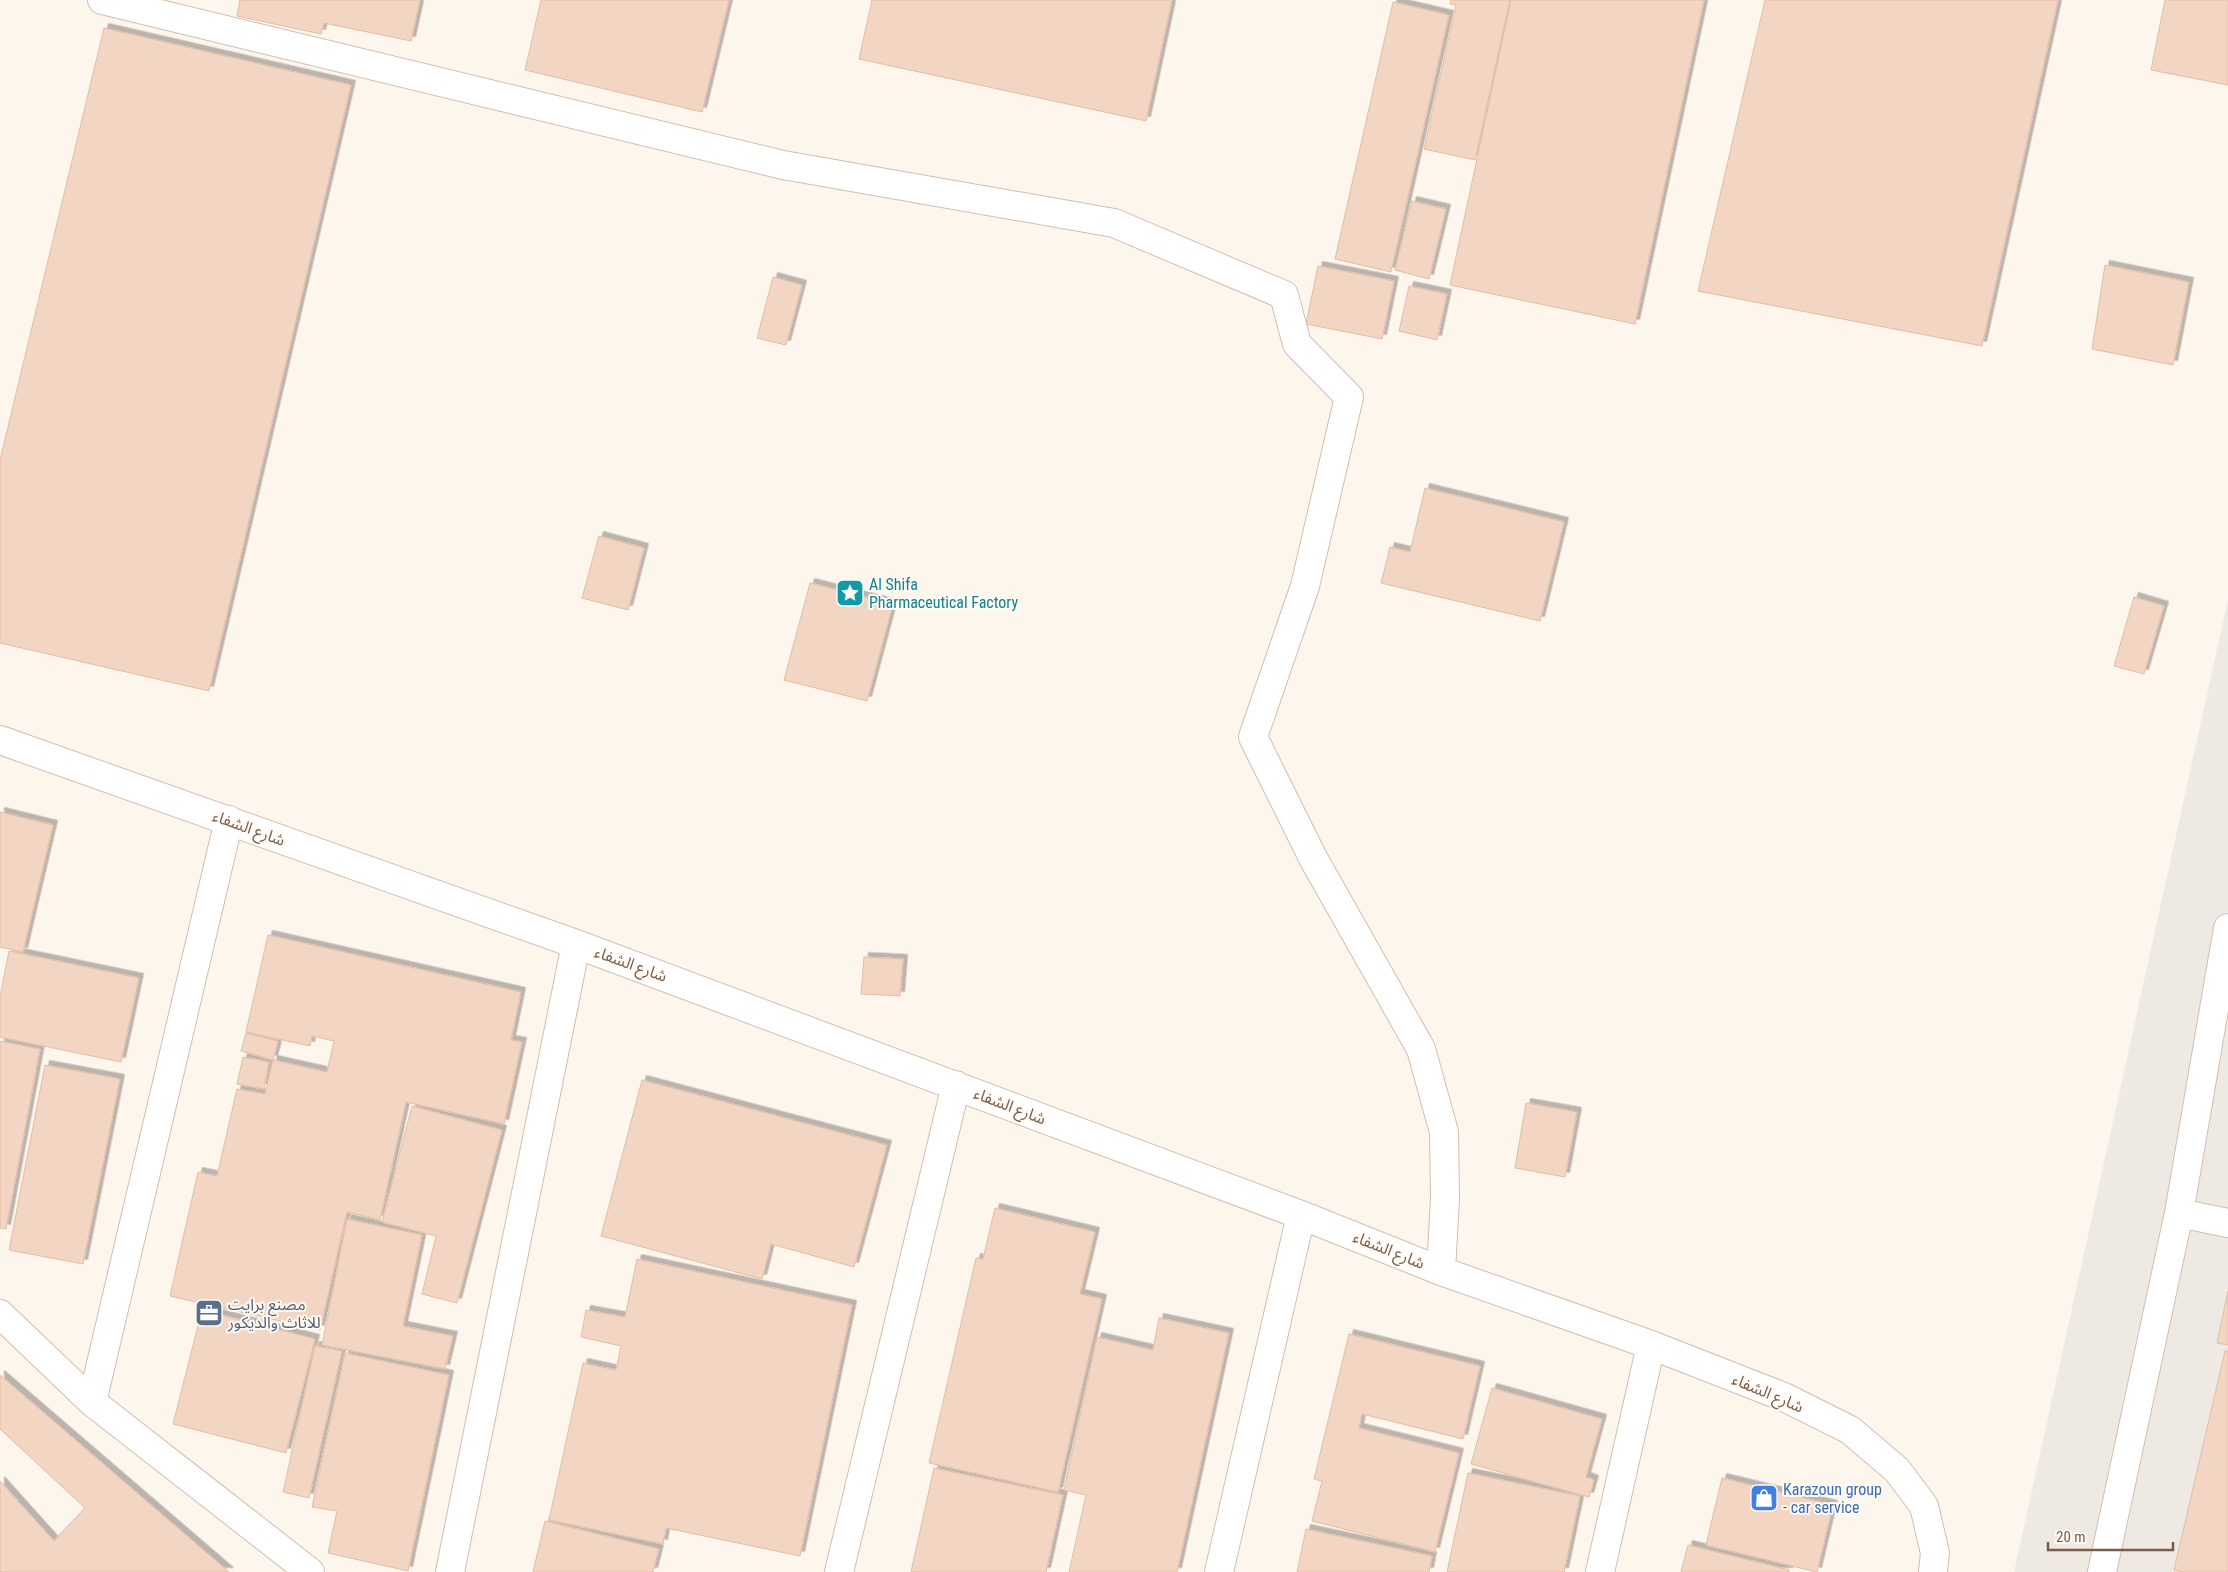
<svg xmlns="http://www.w3.org/2000/svg" width="2228" height="1572" viewBox="0 0 2228 1572" font-family="'Roboto Condensed','Noto Sans Arabic',sans-serif">
	<style>
		.industrial { fill: #efe9e4 }
		.building { fill: #f3d5c3; stroke: #e6bba3; filter: url(#shadow) }
		.lines { fill: none; stroke-linecap: round; stroke-linejoin: round }
		.minor-casing { stroke: #d1beb0; stroke-width: 30 }
		.minor { stroke: #fff; stroke-width: 28 }
		.labels { text-anchor: middle; dominant-baseline: central; stroke-width: 4; stroke-linejoin: round; paint-order: stroke }
		.culture-label { font-size: 16px; fill: #0d838f; stroke: #fffaf3; text-anchor: start }
		.street-label { font-size: 16px; fill: #7a5c4d; stroke: #fffaf3 }
		.service-label { font-size: 16px; fill: #4e5e75; stroke: #fffaf3; text-anchor: start }
		.shop-label { font-size: 16px; fill: #366cbe; stroke: #fffaf3; text-anchor: start }
	</style>
	<defs>
		<filter id="shadow"><feDropShadow dx="4.5" dy="-4.5" stdDeviation="0" flood-color="#0004"/></filter>
	</defs>
	<rect width="100%" height="100%" fill="#fdf6ec"/>
	<path class="industrial" d="M2228,599V1572H2014Z"/>
	<path class="building" d="M240,0H420L411,41L324,23L321,34L237,16Z
		M541,0H729L702,112L525,70Z
		M872,0H1172L1146,121L859,59Z
		M1451,0H1510L1475,160L1424,149L1456,5L1450,4Z
		M1511,0H1704L1635,324L1450,285Z
		M1765,0H2058L1982,346L1698,291Z
		M2165,0H2228V85L2151,70Z
		M1393,2L1449,15L1391,272L1335,259Z
		M104,28L351,85L209,691L0,643V460Z
		M1412,201L1446,209L1429,279L1395,270Z
		M2105,265L2189,282L2173,365L2092,349Z
		M1318,266L1394,281L1382,339L1306,324Z
		M773,277L802,285L786,345L757,338Z
		M1409,286L1447,294L1437,340L1399,331Z
		M1425,488L1564,522L1540,621L1381,583L1390,547L1410,552Z
		M599,536L644,548L628,610L582,598Z
		M810,583L893,604L867,701L784,680Z
		M2134,597L2164,606L2144,674L2114,666Z
		M0,812L53,825L23,952L0,947Z
		M268,935L521,992L511,1040L522,1042L504,1124L406,1102L380,1220L347,1212L320,1330L170,1296L198,1172L217,1176L237,1089L265,1094L273,1060L327,1072L334,1041L312,1036L310,1046L246,1032Z
		M9,951L139,978L121,1062L0,1037V997Z
		M864,957L903,959L900,996L861,994Z
		M246,1033L278,1041L273,1060L241,1051Z
		M0,1041L40,1049L6,1229L0,1228Z
		M243,1057L269,1062L264,1089L237,1084Z
		M45,1065L120,1079L83,1264L9,1250Z
		M642,1080L887,1145L854,1267L771,1244L762,1279L601,1236Z
		M1526,1103L1577,1112L1565,1177L1515,1168Z
		M412,1106L502,1130L457,1303L422,1294L436,1236L382,1222Z
		M995,1208L1095,1232L1080,1294L1102,1299L1058,1492L929,1463L976,1258L983,1259Z
		M347,1219L422,1235L403,1326L453,1336L445,1369L322,1345Z
		M637,1259L852,1305L800,1556L666,1528L663,1544L549,1520L583,1363L616,1370L621,1346L581,1337L586,1310L625,1317Z
		M2228,1291V1345L2217,1343Z
		M202,1310L315,1339L286,1453L173,1424Z
		M1159,1318L1229,1333L1177,1572H1069L1086,1495L1064,1490L1097,1337L1153,1350Z
		M1349,1334L1480,1366L1463,1439L1362,1414L1359,1428L1459,1453L1435,1552L1312,1521L1322,1481L1314,1479Z
		M315,1346L342,1351L309,1498L283,1492Z
		M2225,1351H2228V1572H2182L2174,1570Z
		M345,1353L449,1375L408,1571L328,1553L337,1511L312,1507Z
		M0,1375L229,1572H0V1481L54,1541L85,1508L0,1429Z
		M1492,1388L1602,1419L1586,1477L1594,1480L1589,1497L1471,1464Z
		M934,1468L1063,1495L1046,1572H911Z
		M1468,1473L1580,1496L1564,1572H1447Z
		M1722,1478L1833,1505L1817,1572L1706,1545Z
		M545,1521L659,1549L653,1572H533Z
		M1306,1529L1432,1556L1429,1572H1297Z
		M1688,1545L1789,1570V1572H1681Z"/>
	<g class="lines">
		<defs>
			<path id="minor" d="M102,0L783,165L1114,223L1284,295L1297,344L1349,397L1305,586L1253,737L1313,858L1421,1049L1444,1132L1445,1198L1441,1271
				M0,740L576,944L1301,1215L1441,1271L1651,1345L1784,1397L1850,1430L1897,1470L1924,1506L1935,1553L1933,1572
				M2179,1213L2228,1223
				M0,1314L92,1402L310,1572
				M92,1402L229,820
				M450,1572L576,944
				M839,1572L956,1085
				M1219,1572L1301,1215
				M1600,1572L1651,1345
				M2102,1572L2179,1213L2228,928"/>
		</defs>
		<use href="#minor" class="minor-casing"/>
		<use href="#minor" class="minor"/>
	</g>
	<defs>
		<symbol id="sight-square" viewBox="-11 -11 22 22"><rect x="-9" y="-9" width="18" height="18" rx="4" fill="#0f9aa8" stroke="#fffaf3"/><path d="M0-6L1.8-2.2L6-1.7L2.9 1.2L3.7 5.4L0 3.3L-3.7 5.4L-2.9 1.2L-6-1.7L-1.8-2.2Z" fill="#fff"/></symbol>
		<symbol id="office-square" viewBox="-11 -11 22 22"><rect x="-9" y="-9" width="18" height="18" rx="4" fill="#5c6f8a" stroke="#fffaf3"/><path d="M-6-3h4V-5.5h4V-3h4V5H-6ZM-1-4.5V-3h2v-1.5ZM-6 0V1H6V0Z" fill="#fff"/></symbol>
		<symbol id="shop-square" viewBox="-11 -11 22 22"><rect x="-9" y="-9" width="18" height="18" rx="4" fill="#3f7fe0" stroke="#fffaf3"/><path d="M-5-2.5h2.3a2.7 3.5 0 0 1 5.4 0H5L5.5 6h-11ZM-1.5-2.5h3a1.5 2.3 0 0 0-3 0Z" fill="#fff"/></symbol>
	</defs>
	<g fill-rule="evenodd">
		<use href="#sight-square" x="834" y="577" width="32" height="32"/>
		<use href="#office-square" x="193" y="1297" width="32" height="32"/>
		<use href="#shop-square" x="1748" y="1482" width="32" height="32"/>
	</g>
	<g class="labels">
		<g class="culture-label">
			<text x="869" y="584">Al Shifa<tspan x="869" dy="18">Pharmaceutical Factory</tspan></text>
		</g>
		<g class="street-label">
			<text transform="translate(249 828) rotate(20)">شارع الشفاء</text>
			<text transform="translate(631 964) rotate(20)">شارع الشفاء</text>
			<text transform="translate(1010 1106) rotate(21)">شارع الشفاء</text>
			<text transform="translate(1389 1250) rotate(22)">شارع الشفاء</text>
			<text transform="translate(1768 1393) rotate(23)">شارع الشفاء</text>
		</g>
		<g class="service-label">
			<text x="228" y="1304">مصنع برايت<tspan x="228" dy="18">للاثاث والديكور</tspan></text>
		</g>
		<g class="shop-label">
			<text x="1783" y="1489">Karazoun group<tspan x="1783" dy="18">- car service</tspan></text>
		</g>
	</g>
	<path d="M2048 1542v8h125v-8" fill="none" stroke="#7a5c4d" stroke-width="2.5"/>
	<text x="2056" y="1542" font-size="15" fill="#7a5c4d" stroke="#fffaf3" stroke-width="4" paint-order="stroke">20 m</text>
</svg>
